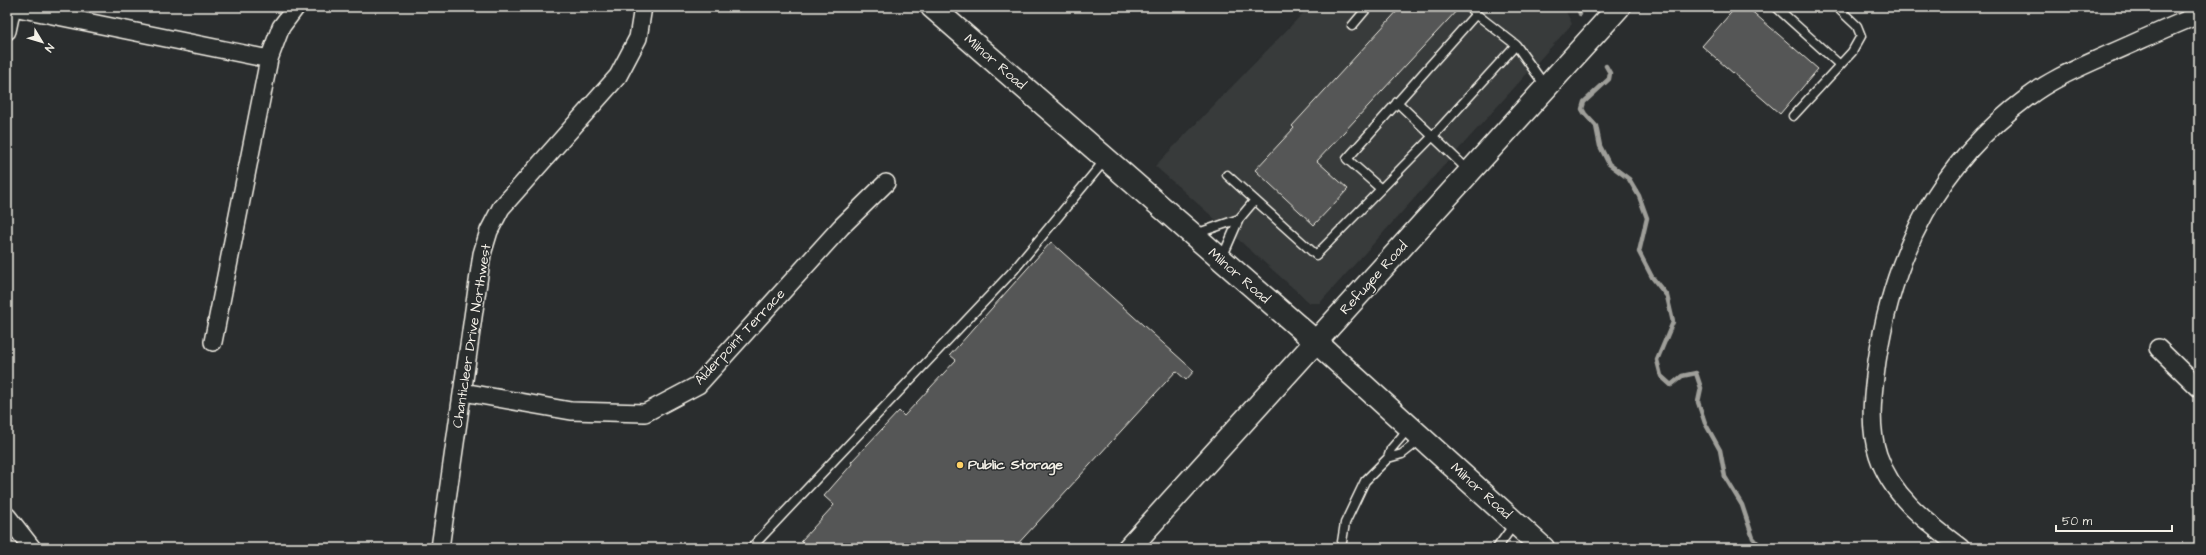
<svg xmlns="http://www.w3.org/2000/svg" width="2206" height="555" viewBox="0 0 2206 555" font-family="'Architects Daughter',sans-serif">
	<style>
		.built { fill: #373a3a }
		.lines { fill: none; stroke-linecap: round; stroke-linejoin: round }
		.stream { stroke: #9f9f9a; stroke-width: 4.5 }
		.building { fill: #555756; stroke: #f4f1e8 }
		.lane-casing { stroke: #f4f1e8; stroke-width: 11 }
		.street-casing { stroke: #f4f1e8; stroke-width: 20 }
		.secondary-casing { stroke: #f4f1e8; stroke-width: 25 }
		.lane { stroke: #2a2d2e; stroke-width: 8 }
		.street { stroke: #2a2d2e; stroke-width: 17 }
		.secondary { stroke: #2a2d2e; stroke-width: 22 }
		.poi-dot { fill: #ffd166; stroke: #2a2d2e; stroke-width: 1.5 }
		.labels { text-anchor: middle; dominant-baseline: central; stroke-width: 3; stroke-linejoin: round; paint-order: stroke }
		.street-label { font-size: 14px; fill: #f4f1e8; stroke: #2a2d2e }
		.poi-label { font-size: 14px; font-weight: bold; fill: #f4f1e8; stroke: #2a2d2e; text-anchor: start }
	</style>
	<rect width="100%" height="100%" fill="#2a2d2e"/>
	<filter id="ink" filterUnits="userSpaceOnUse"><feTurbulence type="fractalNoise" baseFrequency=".025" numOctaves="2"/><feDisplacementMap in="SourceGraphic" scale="8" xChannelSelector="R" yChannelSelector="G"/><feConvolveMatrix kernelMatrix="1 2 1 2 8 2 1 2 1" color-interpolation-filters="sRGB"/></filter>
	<g filter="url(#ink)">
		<path class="built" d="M1309,7H1564L1572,24L1327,295L1320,303H1310L1155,166Z"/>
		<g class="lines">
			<path class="stream" d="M1578,7L1580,14
				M1606,66L1610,73L1609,79L1584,102L1582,109L1585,114L1596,126L1600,146L1609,164L1629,179L1639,196L1647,218L1639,252L1652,277L1667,296L1673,322L1657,360L1661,376L1671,385L1682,376L1696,373L1701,388L1698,402L1705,423L1720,450L1725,477L1742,505L1753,538L1762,548"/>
		</g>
		<path class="building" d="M1401,7H1460L1317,161L1348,189L1314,225L1255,170L1294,128L1292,126Z
			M1736,7H1747L1818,69L1780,114L1702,46Z
			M1051,242L1194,371L1186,380L1176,371L1014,548H809L801,541L834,505L824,496L852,464L851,462L899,411L904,416L956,360L950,355Z"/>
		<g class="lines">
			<defs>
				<path id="lane" d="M1469,7L1476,14
					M1776,7L1840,65
					M1352,26L1368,7
					M1397,102L1469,171
					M1793,116L1852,52L1861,36L1857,26L1837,7
					M1227,175L1316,255L1381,189L1347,159L1476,14L1516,45L1546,87
					M1381,189L1433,136L1516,45
					M1195,234L1239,219
					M1222,258L1239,219L1255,200
					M1388,458L1391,449L1409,428
					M751,548L1014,270L1105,160
					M1341,548L1345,523L1365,481L1388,458L1402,454L1421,439
					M1497,548L1515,523"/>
				<path id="street" d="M13,7L269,59
					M7,31L12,7
					M213,342L269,59L281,27L296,7
					M2158,348L2199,388
					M463,392L571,411L645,413L698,385L841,227L886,183
					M7,516L32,548
					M440,548L482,254L489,231L501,208L618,76L638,38L643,7
					M1961,548C1927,522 1892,497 1878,455C1868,424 1873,392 1877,361C1894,251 1938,164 2028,97C2053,78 2081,67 2109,54C2139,41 2168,27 2199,15"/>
				<path id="secondary" d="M932,7L1316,342L1543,548
					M1129,548L1619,7"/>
			</defs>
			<use href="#lane" class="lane-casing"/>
			<use href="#street" class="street-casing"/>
			<use href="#secondary" class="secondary-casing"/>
			<use href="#lane" class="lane"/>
			<use href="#street" class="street"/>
			<use href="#secondary" class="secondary"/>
		</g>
	</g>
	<circle class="poi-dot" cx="960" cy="465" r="4"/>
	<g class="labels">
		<g class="street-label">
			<text transform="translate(995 62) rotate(41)">Milnor Road</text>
			<text transform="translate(1239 276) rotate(41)">Milnor Road</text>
			<text transform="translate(1374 278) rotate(-48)">Refugee Road</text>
			<text transform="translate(472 336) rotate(-81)">Chanticleer Drive Northwest</text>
			<text transform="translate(740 337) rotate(-47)">Alderpoint Terrace</text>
			<text transform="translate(1481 491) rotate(42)">Milnor Road</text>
		</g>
		<g class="poi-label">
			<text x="968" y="465">Public Storage</text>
		</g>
	</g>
	<rect width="2206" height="555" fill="none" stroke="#2a2d2e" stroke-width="24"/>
	<rect x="12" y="12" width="2182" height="531" fill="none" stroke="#f4f1e8" stroke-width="1.5" filter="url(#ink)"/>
	<g transform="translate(42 42) rotate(128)" stroke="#2a2d2e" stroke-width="3" paint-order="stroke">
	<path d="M0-3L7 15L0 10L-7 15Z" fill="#f4f1e8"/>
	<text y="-6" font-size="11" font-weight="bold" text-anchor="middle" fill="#f4f1e8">N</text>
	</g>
	<path d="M2056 525v6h116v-6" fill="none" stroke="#f4f1e8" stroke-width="2"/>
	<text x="2062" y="525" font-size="12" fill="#f4f1e8" stroke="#2a2d2e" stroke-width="3" paint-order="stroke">50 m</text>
</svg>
